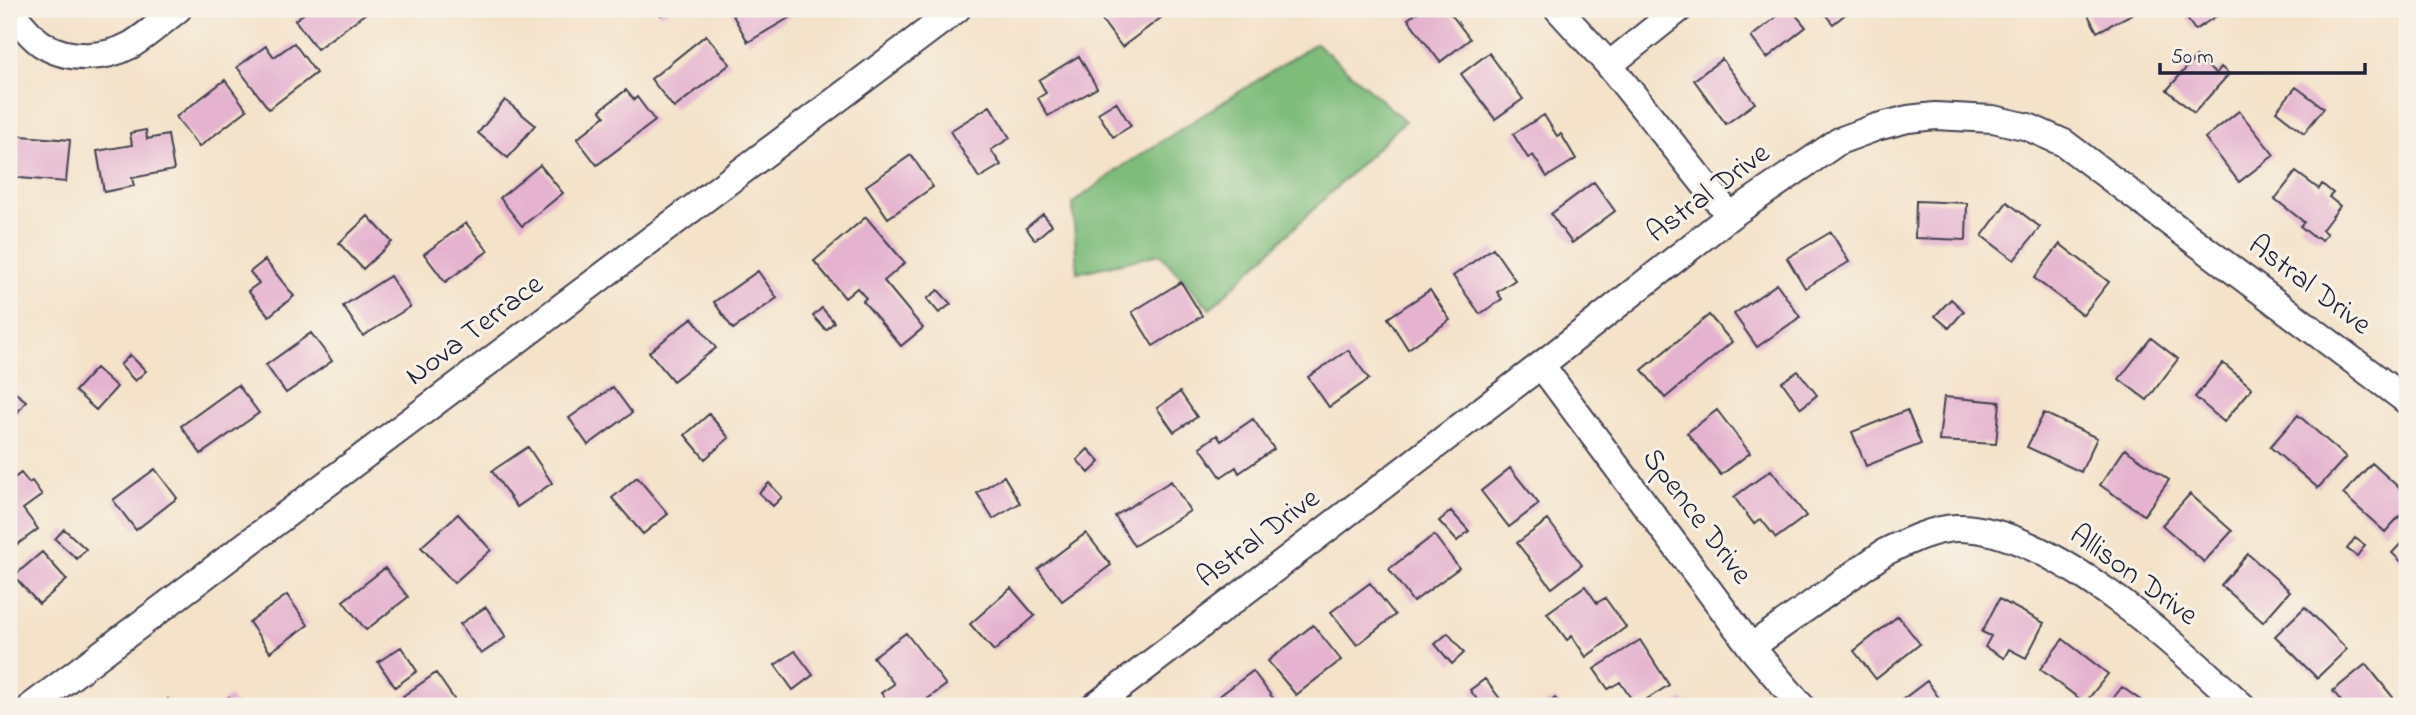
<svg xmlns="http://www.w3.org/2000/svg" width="2416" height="715" viewBox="0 0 2416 715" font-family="'Indie Flower',sans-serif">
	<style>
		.forest { fill: #7ebc7a; stroke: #506f5a; stroke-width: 2 }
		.building { fill: #e5b2cf }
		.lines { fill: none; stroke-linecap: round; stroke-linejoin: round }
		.minor-casing { stroke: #423f50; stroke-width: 30 }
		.minor { stroke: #fff; stroke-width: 26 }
		.labels { text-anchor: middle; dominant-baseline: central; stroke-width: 6; stroke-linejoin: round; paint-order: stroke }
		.street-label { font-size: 30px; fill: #22223b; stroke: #f7f3e8 }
	</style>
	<rect width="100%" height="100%" fill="#f7f3e8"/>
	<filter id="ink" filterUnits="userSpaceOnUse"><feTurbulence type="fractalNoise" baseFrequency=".0143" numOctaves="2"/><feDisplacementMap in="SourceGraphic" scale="14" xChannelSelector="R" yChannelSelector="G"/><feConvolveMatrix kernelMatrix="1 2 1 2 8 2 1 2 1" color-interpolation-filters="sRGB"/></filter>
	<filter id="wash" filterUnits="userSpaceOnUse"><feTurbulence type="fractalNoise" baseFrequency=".00686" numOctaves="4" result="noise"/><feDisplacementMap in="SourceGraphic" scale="28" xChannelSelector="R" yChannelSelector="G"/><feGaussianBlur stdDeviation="1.57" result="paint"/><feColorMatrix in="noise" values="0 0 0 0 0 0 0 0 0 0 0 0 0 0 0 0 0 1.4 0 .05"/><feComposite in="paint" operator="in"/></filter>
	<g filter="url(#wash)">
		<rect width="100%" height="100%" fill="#f4e2c9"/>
		<path class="forest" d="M1316,43L1405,121L1210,309L1160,254L1077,273L1073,203L1123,166Z"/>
		<g id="blocks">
			<path class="building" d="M310,9H363L366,13L317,49L295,20Z
				M657,9H671L661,15Z
				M737,9H790L794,15L748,42L731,12Z
				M1114,9H1162L1166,14L1122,47L1101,19Z
				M1422,9H1447L1470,39L1440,62L1408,19Z
				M1786,9H1791L1806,27L1767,58L1751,37Z
				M1821,9H1852L1833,24Z
				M2085,9H2142L2097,32Z
				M2180,9H2227L2195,30Z
				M706,35L730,64L674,108L651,79Z
				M294,43L316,73L269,109L237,67L266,46L274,57Z
				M1489,53L1523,99L1495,119L1461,74Z
				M1079,56L1097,88L1048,116L1038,98L1046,93L1039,80Z
				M2196,57L2216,74L2221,67L2229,74L2194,113L2167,90Z
				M1722,59L1755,103L1726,124L1694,80Z
				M225,80L247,110L199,147L176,117Z
				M2296,87L2324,108L2304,133L2276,111Z
				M626,90L634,100L637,97L655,121L597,165L577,139L605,116L600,110Z
				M505,100L535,125L508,158L478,133Z
				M1116,102L1131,126L1113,137L1098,113Z
				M990,106L1010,138L991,150L1001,165L979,178L950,131Z
				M2239,111L2274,155L2239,182L2205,138Z
				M1544,115L1557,136L1561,134L1576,159L1547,177L1533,155L1528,158L1513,134Z
				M146,130L147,139L168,135L174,170L132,178L134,186L104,192L97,151L132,145L130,133Z
				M9,135L70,140L66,182L9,177Z
				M911,155L933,187L888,218L866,186Z
				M540,165L563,193L522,226L500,198Z
				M2296,172L2319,189L2322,184L2333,193L2329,197L2340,206L2322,230L2327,234L2322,240L2317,237L2315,238L2300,226L2304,222L2275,199Z
				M1594,182L1615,211L1572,243L1551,214Z
				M1916,201L1967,203L1966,240L1915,238Z
				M2007,202L2040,227L2014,260L1982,236Z
				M1043,214L1052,225L1035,240L1026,228Z
				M368,216L392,242L363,269L339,243Z
				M866,217L905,263L884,281L923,328L901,346L863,301L866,298L857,288L845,298L814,261Z
				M466,223L488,251L445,282L424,254Z
				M1831,232L1849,262L1805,288L1787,258Z
				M2060,244L2109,282L2083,315L2034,278Z
				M1493,248L1515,280L1497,292L1502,299L1480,314L1453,276Z
				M265,260L294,296L269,316L248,291L259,283L250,272Z
				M758,271L777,298L733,329L714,302Z
				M390,276L410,307L363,336L343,306Z
				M1181,282L1202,316L1153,346L1132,312Z
				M1777,284L1800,317L1757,347L1734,314Z
				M938,290L951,304L939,313L927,299Z
				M1430,290L1450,320L1408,349L1388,318Z
				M1951,299L1964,311L1949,328L1935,316Z
				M822,308L834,322L826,330L813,316Z
				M1709,315L1732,342L1665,398L1642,370Z
				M692,318L716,348L673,381L649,352Z
				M311,333L332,361L286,393L266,365Z
				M2151,338L2178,359L2147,400L2119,379Z
				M1348,350L1369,379L1329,407L1308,377Z
				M130,355L146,371L135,381L120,365Z
				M2223,363L2252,388L2224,422L2195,397Z
				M96,368L117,387L96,410L75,391Z
				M1798,371L1817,395L1801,408L1782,382Z
				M238,385L259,413L201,454L181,426Z
				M613,387L632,413L588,445L569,418Z
				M9,388L26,401L9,424Z
				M1180,392L1197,417L1174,432L1157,408Z
				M1944,397L2000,402L1996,444L1939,441Z
				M1717,410L1750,453L1721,475L1687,433Z
				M1907,410L1921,444L1866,466L1852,432Z
				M2044,413L2097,438L2081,472L2027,447Z
				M709,414L729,438L705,459L685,435Z
				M2298,415L2346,457L2318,488L2270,447Z
				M1253,419L1274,449L1239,473L1236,467L1221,477L1200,447L1217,435L1221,441Z
				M528,447L552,483L517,507L492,471Z
				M1088,449L1100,462L1089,473L1077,460Z
				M2125,449L2169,480L2144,515L2100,485Z
				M2372,463L2407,495V508L2385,532L2343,494Z
				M1510,468L1539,504L1509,527L1481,491Z
				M155,469L177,498L136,530L113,500Z
				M1771,470L1806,516L1776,538L1761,519L1754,524L1734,497Z
				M21,473L29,483L32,481L42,495L23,509L38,529L14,547L9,541V482Z
				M1004,476L1020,503L993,519L977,493Z
				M637,477L668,514L643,534L612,498Z
				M1171,481L1190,511L1134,546L1115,516Z
				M769,483L782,497L773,506L759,493Z
				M2190,494L2232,531L2204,562L2162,525Z
				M1451,511L1469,531L1457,541L1439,521Z
				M458,514L491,550L454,583L421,547Z
				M1548,520L1582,565L1552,588L1517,543Z
				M64,529L86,549L77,559L55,539Z
				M1086,533L1111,565L1062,601L1038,569Z
				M1434,535L1459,568L1413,602L1389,569Z
				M2407,537V567L2392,553Z
				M2355,538L2365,545L2357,556L2347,549Z
				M42,552L67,580L39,604L14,576Z
				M2248,554L2290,591L2263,622L2221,585Z
				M385,568L408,597L366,630L343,601Z
				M1370,583L1395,615L1357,645L1331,612Z
				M1585,586L1597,603L1605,598L1626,627L1586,657L1572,636L1567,640L1547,613Z
				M1011,588L1035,616L994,651L970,624Z
				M287,595L308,625L270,652L249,622Z
				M1999,599L2044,623L2026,658L2009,649L2004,658L1985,647L1991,636L1982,632Z
				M486,607L506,637L481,654L460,624Z
				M2305,607L2347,649L2317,678L2275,636Z
				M1898,616L1920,644L1876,679L1854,651Z
				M1313,625L1341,660L1296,695L1268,661Z
				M906,633L946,685L918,706H891L881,693L894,684L873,657Z
				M1448,633L1464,653L1452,664L1435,644Z
				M2063,639L2108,674L2085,703L2040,669Z
				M1640,640L1669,685L1636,706L1620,682L1608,689L1594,669Z
				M401,647L417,671L395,687L378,662Z
				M795,651L813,675L793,690L775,665Z
				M2366,664L2400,706H2345L2333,691Z
				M1253,671L1278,705L1206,706Z
				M436,673L456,702L450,706H410L403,696Z
				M1485,679L1504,704L1501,706H1482L1470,690Z
				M1927,681L1944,705L1894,706Z
				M2122,687L2143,702L2140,706H2107Z
				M229,697L237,706H218Z
				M1555,698L1561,706H1543Z
				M168,699L173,706H159Z
				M1683,699L1689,706H1673Z"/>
		</g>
	</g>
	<g filter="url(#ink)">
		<use href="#blocks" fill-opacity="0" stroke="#423f50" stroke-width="2"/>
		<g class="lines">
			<defs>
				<path id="minor" d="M9,9C18,20 30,36 42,44C68,61 105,59 131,45C147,35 163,21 178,9
					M1558,9L1609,65L1730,216
					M1609,65L1679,9
					M1541,365L1751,647L1801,706
					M1751,647L1885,552C1906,542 1932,529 1956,528C2047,525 2178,646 2242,706
					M32,706L957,9
					M1095,706L1541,365L1730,216L1839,141L1877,127L1908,119L1935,116L1993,119L2028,127L2064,143L2407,401"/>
			</defs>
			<use href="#minor" class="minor-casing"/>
			<use href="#minor" class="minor"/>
		</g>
	</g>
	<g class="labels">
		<g class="street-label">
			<text transform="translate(1709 194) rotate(-37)">Astral Drive</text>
			<text transform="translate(2309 286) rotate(37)">Astral Drive</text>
			<text transform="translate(475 331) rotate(-37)">Nova Terrace</text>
			<text transform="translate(1696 517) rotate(53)">Spence Drive</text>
			<text transform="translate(1259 539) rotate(-37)">Astral Drive</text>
			<text transform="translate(2133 576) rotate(36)">Allison Drive</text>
		</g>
	</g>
	<rect width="2416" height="715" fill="none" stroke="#f7f3e8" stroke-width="35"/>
	<path d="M2160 63v10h205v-10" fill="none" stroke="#22223b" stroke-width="3.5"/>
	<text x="2171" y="63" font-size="21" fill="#22223b" stroke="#f7f3e8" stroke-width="5" paint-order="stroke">50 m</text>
</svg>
